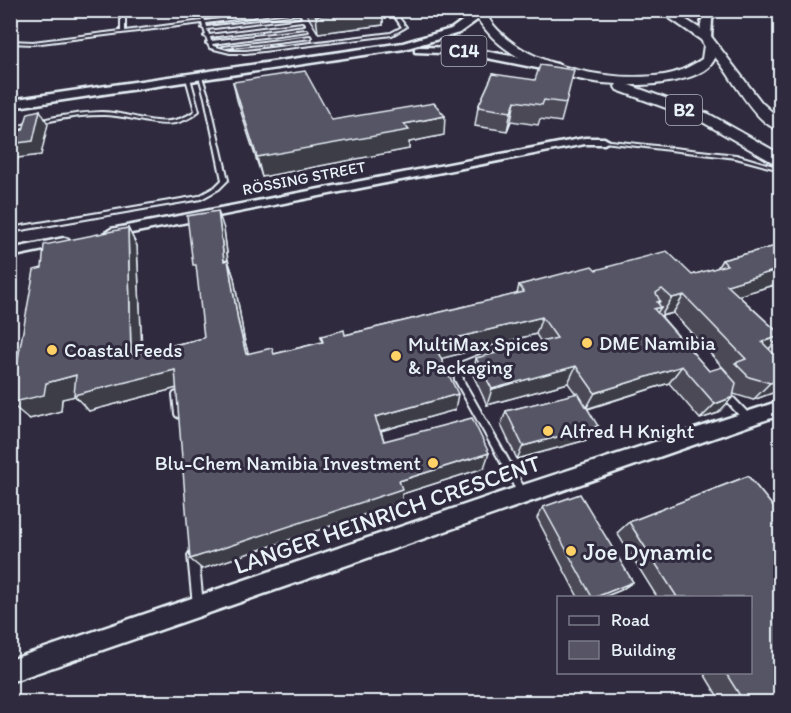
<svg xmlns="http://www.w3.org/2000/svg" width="791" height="713" viewBox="0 0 791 713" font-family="Itim,sans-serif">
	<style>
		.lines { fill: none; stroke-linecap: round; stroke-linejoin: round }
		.service-casing { stroke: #e8f1f8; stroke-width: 4 }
		.minor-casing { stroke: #e8f1f8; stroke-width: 5 }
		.secondary-casing { stroke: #e8f1f8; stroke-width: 5 }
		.primary-casing { stroke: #e8f1f8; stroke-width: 5 }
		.trunk-casing { stroke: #e8f1f8; stroke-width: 4 }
		.service { fill: #2f2a3d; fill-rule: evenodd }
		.minor { fill: #2f2a3d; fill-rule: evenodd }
		.secondary { fill: #2f2a3d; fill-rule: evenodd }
		.primary { fill: #2f2a3d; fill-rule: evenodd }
		.trunk { fill: #2f2a3d; fill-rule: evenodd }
		.wall { fill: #4b4957; stroke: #e8f1f8; stroke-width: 1.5; fill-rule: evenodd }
		.shaded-wall { fill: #3d3c47; stroke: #e8f1f8; stroke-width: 1.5 }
		.building { fill: #575565; stroke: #e8f1f8; stroke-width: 1.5 }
		.poi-dot { fill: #ffd166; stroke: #2f2a3d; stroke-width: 2 }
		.labels { text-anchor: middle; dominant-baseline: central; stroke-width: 6; stroke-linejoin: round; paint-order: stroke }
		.far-street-label { font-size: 16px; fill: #e8f1f8; stroke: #2f2a3d }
		.shield { fill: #2f2a3d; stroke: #b0b5c0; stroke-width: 1.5 }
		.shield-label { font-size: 18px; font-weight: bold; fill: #e8f1f8 }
		.poi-label { font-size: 20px; fill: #e8f1f8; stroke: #2f2a3d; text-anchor: start }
		.near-street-label { font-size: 24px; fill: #e8f1f8; stroke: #2f2a3d }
		.near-poi-label { font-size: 24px; fill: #e8f1f8; stroke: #2f2a3d; text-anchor: start }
	</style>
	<rect width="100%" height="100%" fill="#2f2a3d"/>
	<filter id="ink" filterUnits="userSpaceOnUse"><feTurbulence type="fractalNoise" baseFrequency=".0167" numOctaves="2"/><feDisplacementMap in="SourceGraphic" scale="12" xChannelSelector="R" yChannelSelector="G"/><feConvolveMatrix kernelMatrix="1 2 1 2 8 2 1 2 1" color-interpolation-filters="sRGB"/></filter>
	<g filter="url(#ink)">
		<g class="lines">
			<defs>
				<path id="service" d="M121,10H125V31L202,21L198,10H202L203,16L246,10H259L204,18L205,21L290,10L296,11L206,23L207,27L298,16L300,17L207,29L209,35L302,23L304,24L210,37L211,41L306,30L308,31L212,44L213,46L230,51H246L391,33L402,27L390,10H393L406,27L392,35L246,53H230L210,48L208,44L206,43L208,42L206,37L204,36L206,35L204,29L202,28L203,27L202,23L33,44L10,43V41L33,42L121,31Z
					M310,36L311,38L225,48L223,47Z
					M199,76L202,77L209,98L228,180L219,189L201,199L10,232V228L199,196L215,187L222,180L205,98Z
					M188,77L190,78L199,111C168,138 137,114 102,115C70,115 40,122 10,132V129C39,119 71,113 101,112C137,112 162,134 195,111L186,78Z
					M602,140L736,155L780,168V170L736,158L604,142H602Z
					M490,351L493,352L494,354L493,356L468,366L462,372L463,380L526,491L528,494L526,497L523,498L520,497L455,380L454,371L462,362Z
					M724,390L727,391L751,416L752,419L751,422L748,423L745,422L721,395L720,393L721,391Z
					M177,392L180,393L181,395L183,414L182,416L179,418L176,416L175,414L173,395L174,393Z
					M193,550L196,552L198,555L203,605L202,609L198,610L194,609L193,605L188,555L190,552Z"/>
				<path id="minor" d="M585,138H604L609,141L604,144H585L111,237L105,233L111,229Z
					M64,238L68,239V245L10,257V249Z
					M780,401V415L10,682V660L523,485Z"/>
				<path id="secondary" d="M709,10H721L712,19L711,38L706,41L701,38C700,27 700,18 709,10Z"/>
				<path id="primary" d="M482,10L485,13L484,15L459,33L404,49L10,108V100L403,43L451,29L476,11Z
					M419,47L467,48L557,64L563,68L557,72L467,54L415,52V48Z"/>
				<path id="trunk" d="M475,10H486C487,19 495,27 501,33C538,69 614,82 664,75C678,73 690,67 702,59L704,45L701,40L658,10H671L710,35L762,103L780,119V130C756,126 732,76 715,57C709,81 649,86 629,85L709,114L780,154V165L774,163L699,120L617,90L615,87L617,84C573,82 515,66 486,30C481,24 476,18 475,10Z"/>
			</defs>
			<use href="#service" class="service-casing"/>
			<use href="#minor" class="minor-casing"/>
			<use href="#secondary" class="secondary-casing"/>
			<use href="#primary" class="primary-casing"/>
			<use href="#trunk" class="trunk-casing"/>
			<use href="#service" class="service"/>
			<use href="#minor" class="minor"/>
			<use href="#secondary" class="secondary"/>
			<use href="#primary" class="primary"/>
			<use href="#trunk" class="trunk"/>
		</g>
		<path class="wall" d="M304,10H383V25L318,33Z
			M493,74L566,103L561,122L540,119L538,125L511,121L507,131L475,126L478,107Z
			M233,82L332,120L444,135L409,142V149L262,177L237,100Z
			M128,228L137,246L142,352L204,338L224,229L228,260L234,278L244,338L248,354H274L322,342L321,336L345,335L517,294L519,285L596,270L692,275L717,268L722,260L780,245V284L738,295L780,334V337L769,349L778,391L753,400L734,394L718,413L700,419L669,383L588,409L590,439L517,459L501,425L506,411L576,394L568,383L487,405L473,375L476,358L541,342L536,334L443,358L442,361L455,410L381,431L384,441L484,468L402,494V502L202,569L177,388L89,411L75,396L62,399L61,411L29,419L42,268ZM673,313L727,372L709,371L661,316Z
			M748,476L780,515V702H721L703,672H750V597H657L617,533L629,522Z
			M543,507L633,582L621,590L604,597H578L537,518Z"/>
		<path class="shaded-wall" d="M367,10H383V25L318,33L316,16Z
			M515,101L511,121L507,131L511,112Z
			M40,110L48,124L41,155L18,158L14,173H10V144Z
			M445,116L444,135L409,142V149L262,177L257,157L404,124Z
			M218,211L224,229L230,279L224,261Z
			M128,228L137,246L143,372L131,355Z
			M228,260L234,278L244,338L253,371L246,354L238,321Z
			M780,269V283L714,303L727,285Z
			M684,295L673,313L661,316L672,298Z
			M10,301L14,305L10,327Z
			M660,301L656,308L661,307L650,324L643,326L657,302Z
			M542,317L536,334L443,358L442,361L435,346L443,341Z
			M780,336V337L766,352L762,342Z
			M576,366L568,383L487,405L492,389Z
			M682,366L669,383L586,409L595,393Z
			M175,370L185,386L89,411L75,396L62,399L61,411L29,419L10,403L46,383L76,375Z
			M780,380V388L778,391L753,400L770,383Z
			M458,394L455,410L376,432L375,417Z
			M733,397L718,413L700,419L715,404Z
			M598,426L590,439L517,459L523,446Z
			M489,453L484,468L402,494V502L202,569L190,559L399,481Z
			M633,582L621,590L604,597H596Z"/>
		<path class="building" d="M312,10H367L316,16Z
			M540,65L574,70L566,103L544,100L542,105L515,101L511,112L478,107L493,74L535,80Z
			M305,71L332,120L434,103L445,116L404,124L409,130L257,157L233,82Z
			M40,110L33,141L10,144V132L23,130L28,113Z
			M218,211L224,261L228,260L238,321L246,354L272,348L274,354L323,342L321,336L344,330L345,335L524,292L519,285L592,266L596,270L667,251L692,275L727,265L722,260L780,245V269L727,285L780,334V336L762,342L780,360V380L770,383L749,377L735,363L746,359L684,295L672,298L662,289L656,293L660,301L657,302L661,307L654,309L709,371L722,367L736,383L733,397L715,404L682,366L595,393L576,366L492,389L476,358L557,338L542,317L443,341L444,344L435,346L458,394L375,417L384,441L472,418L489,453L399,481L402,489L190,559L175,370L74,395L76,375L46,383L44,395L10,403L34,270L42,268L44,245L128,228L131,355L204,338L196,265H193L187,216Z
			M578,393L598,426L523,446L506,411Z
			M748,476L780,515V702H744L725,672H750V597H677L629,522Z
			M580,494L633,582L596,597H592L543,507Z"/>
	</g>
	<g class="poi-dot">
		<circle cx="587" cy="343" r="6"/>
		<circle cx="52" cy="350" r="6"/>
		<circle cx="396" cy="356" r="6"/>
		<circle cx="548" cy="431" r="6"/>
		<circle cx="433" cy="463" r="6"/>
		<circle cx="571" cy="551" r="6"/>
	</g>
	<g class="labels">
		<g class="far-street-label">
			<text transform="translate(304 178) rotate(-11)">RÖSSING STREET</text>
		</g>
		<g class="shield">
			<rect x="441.5" y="36" width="45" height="30" rx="4.5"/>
			<rect x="666" y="95" width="36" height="30" rx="4.5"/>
		</g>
		<g class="shield-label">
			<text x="464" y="51">C14</text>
			<text x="684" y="110">B2</text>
		</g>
		<g class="poi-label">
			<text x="599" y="343">DME Namibia</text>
			<text x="408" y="344">MultiMax Spices<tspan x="408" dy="23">&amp; Packaging</tspan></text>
			<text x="64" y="350">Coastal Feeds</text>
			<text x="560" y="431">Alfred H Knight</text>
			<text x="421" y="463" text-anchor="end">Blu-Chem Namibia Investment</text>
		</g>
		<g class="near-street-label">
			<text transform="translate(387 514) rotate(-19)">LANGER HEINRICH CRESCENT</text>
		</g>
		<g class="near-poi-label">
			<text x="583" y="551">Joe Dynamic</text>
		</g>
	</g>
	<rect width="791" height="713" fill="none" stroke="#2f2a3d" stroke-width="36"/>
	<rect x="18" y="18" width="755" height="677" fill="none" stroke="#e8f1f8" stroke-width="2" filter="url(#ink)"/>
	<rect x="557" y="596" width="195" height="78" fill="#2f2a3d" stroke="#797a88" stroke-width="1.5"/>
	<rect x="569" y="616" width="30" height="9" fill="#2f2a3d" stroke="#797a88" stroke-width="1.5"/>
	<text x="611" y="626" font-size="18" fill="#e8f1f8">Road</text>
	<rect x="569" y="641" width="30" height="18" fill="#575565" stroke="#797a88" stroke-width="1.5"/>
	<text x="611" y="656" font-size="18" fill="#e8f1f8">Building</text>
</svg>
